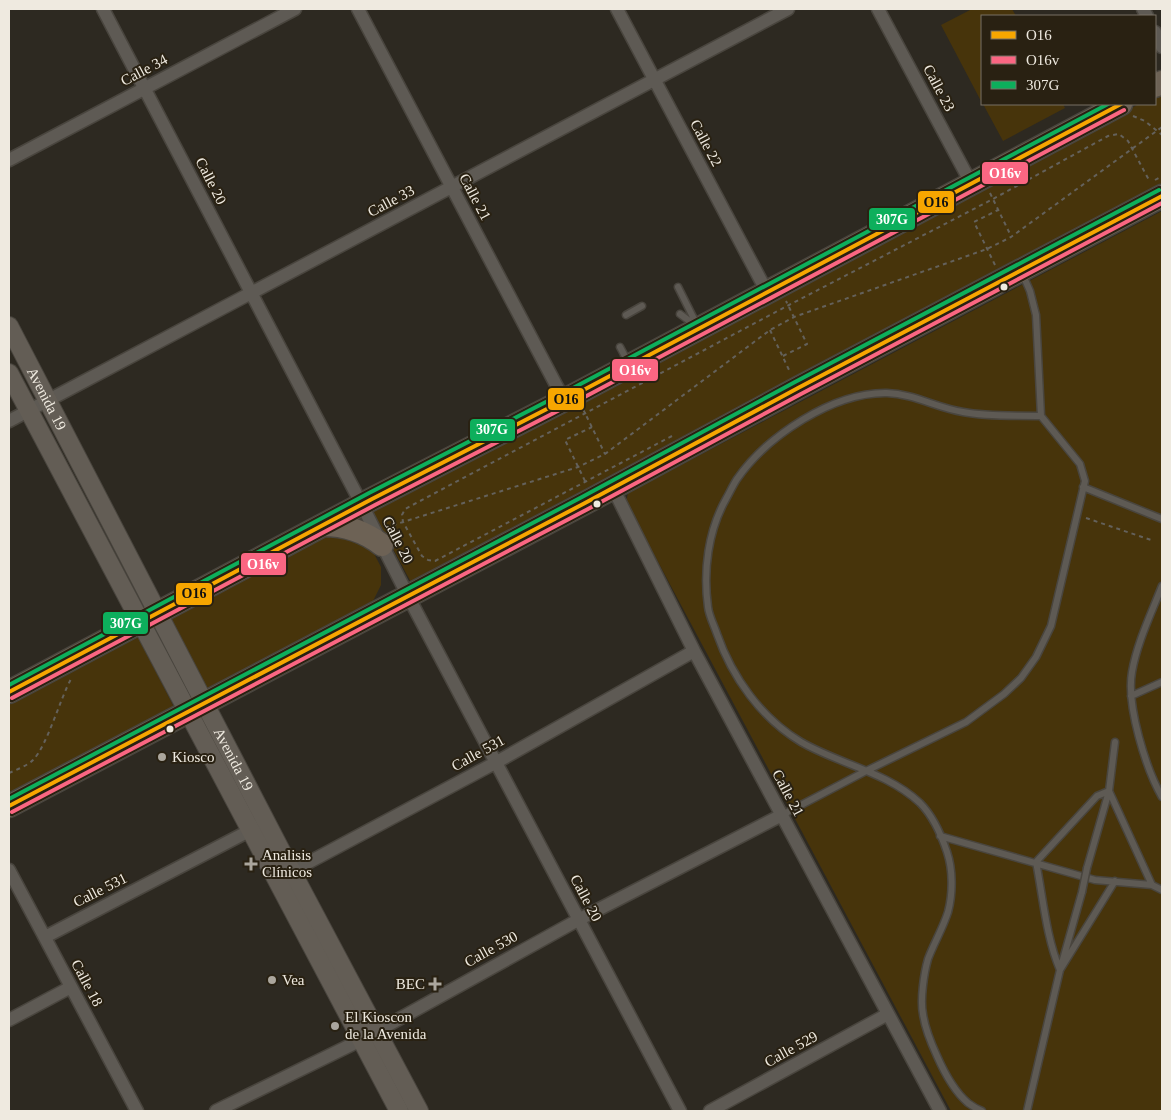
<svg xmlns="http://www.w3.org/2000/svg" width="1171" height="1120" viewBox="0 0 1171 1120" font-family="'Times New Roman',serif">
	<style>
		.green { fill: #47340b }
		.lines { fill: none; stroke-linecap: round; stroke-linejoin: round }
		.lane-casing { stroke: #49453e; stroke-width: 9 }
		.street-casing { stroke: #49453e; stroke-width: 15 }
		.secondary-casing { stroke: #49453e; stroke-width: 20 }
		.highway-casing { stroke: #49453e; stroke-width: 25 }
		.path { stroke: #64615b; stroke-width: 2; stroke-dasharray: 4 4; stroke-linecap: butt }
		.lane { stroke: #5e5a54; stroke-width: 6 }
		.street { stroke: #5e5a54; stroke-width: 12 }
		.secondary { stroke: #635d55; stroke-width: 18 }
		.highway { stroke: #6d6255; stroke-width: 22 }
		.lane-bridge-casing { stroke: #49453e; stroke-width: 9; stroke-linecap: butt }
		.lane-bridge { stroke: #5e5a54; stroke-width: 6 }
		.bus-1-casing { stroke: #292112; stroke-width: 8 }
		.bus-2-casing { stroke: #292112; stroke-width: 8 }
		.bus-3-casing { stroke: #292112; stroke-width: 8 }
		.bus-1 { stroke: #f7a600; stroke-width: 4 }
		.bus-2 { stroke: #fa6682; stroke-width: 4 }
		.bus-3 { stroke: #0daf5c; stroke-width: 4 }
		.bus-dot { fill: #efeae0; stroke: #292112; stroke-width: 2 }
		.poi-dot { fill: #aba69d; stroke: #292112; stroke-width: 2 }
		.labels { text-anchor: middle; dominant-baseline: central; stroke-width: 4; stroke-linejoin: round; paint-order: stroke }
		.street-label { font-size: 15px; fill: #efeae0; stroke: #292112 }
		.poi-label { font-size: 15px; fill: #efeae0; stroke: #292112; text-anchor: start }
		.line-badge { stroke: #292112; stroke-width: 2 }
		.badge-label { font-size: 14px; text-anchor: middle; font-weight: bold; fill: #fff }
		.pale-badge-label { font-size: 14px; text-anchor: middle; font-weight: bold; fill: #111 }
	</style>
	<rect width="100%" height="100%" fill="#2d2921"/>
	<path class="green" d="M972,9H1012L1016,16H982V103L941,25Z
		M1162,91V189L413,586L372,510L1139,104H1155V95Z
		M983,104H1063L1065,108L1003,141Z
		M1162,211V1111H951L626,502L628,493Z
		M330,532L369,544L381,567V585L369,609L207,694L167,618Z
		M137,635L176,711L9,795V702Z"/>
	<g class="lines">
		<defs>
			<path id="lane" d="M678,287L697,325
				M680,314L696,326
				M626,315L642,306
				M620,347L628,362
				M1083,487L1162,519
				M1162,586C1151,614 1137,643 1132,672C1126,705 1146,769 1162,797
				M1131,696L1162,682
				M782,815L866,771L966,722L1004,694L1021,678L1036,657L1051,626L1085,481L1080,464L1041,416L1036,315L1030,291L1022,273
				M940,836L1095,880L1152,885L1162,890
				M1087,868L1109,791L1115,742
				M1115,881L1060,970C1046,937 1043,897 1036,862L1097,796L1109,791L1152,885
				M982,1111C977,1109 972,1106 968,1103C954,1091 944,1072 937,1056C931,1043 925,1029 923,1014C920,1000 924,973 928,959C934,943 943,928 948,912C953,893 953,870 947,852C941,834 933,816 920,803C887,772 839,764 801,742C761,718 732,677 717,634C714,625 709,616 708,607C703,571 708,531 726,499C730,492 733,485 737,479C767,436 833,392 887,393C914,394 937,408 963,412C988,417 1015,415 1041,416
				M1027,1111L1060,970L1082,892"/>
			<path id="street" d="M103,9L362,505L408,596L680,1111
				M358,9L564,400
				M617,9L767,292
				M878,9L971,183
				M1143,9L1147,16
				M1155,32L1162,47
				M9,160L295,9
				M9,421L788,9
				M613,488L694,651L940,1111
				M9,870L137,1111
				M285,875L495,763L694,651
				M45,937L249,831
				M9,1020L71,987
				M216,1111L361,1040L578,920L782,815
				M710,1111L888,1014"/>
			<g id="secondary">
				<path id="s1" d="M9,326L292,872L419,1111"/>
				<path d="M9,373C140,618 268,866 399,1111"/>
			</g>
			<path id="highway" d="M1155,86L1162,82
				M323,525C346,525 364,531 382,545
				M9,692L372,499L576,394L1121,104
				M9,806L585,503L798,388L1162,196"/>
		</defs>
		<use href="#lane" class="lane-casing"/>
		<use href="#street" class="street-casing"/>
		<use href="#secondary" class="secondary-casing"/>
		<use href="#highway" class="highway-casing"/>
		<path class="path" d="M1133,116L1145,121L1162,135
			M1155,180L1162,176
			M990,193L1011,236
			M995,265L974,222L998,210
			M770,330L790,372
			M783,356L807,344L786,301
			M583,409L605,454
			M672,436L435,561L428,560L422,556L403,522L402,515L405,509L789,305L993,199L1108,136L1119,134L1128,141L1150,182
			M585,481L565,440L592,427
			M1086,518L1151,540
			M386,525L387,527L403,522L578,467L605,454L770,330L794,317L987,249L1011,237L1162,127
			M9,773C16,770 27,766 33,760C47,746 60,699 71,679"/>
		<use href="#lane" class="lane"/>
		<use href="#street" class="street"/>
		<use href="#secondary" class="secondary"/>
		<use href="#highway" class="highway"/>
		<defs>
			<path id="lane-bridge" d="M1082,892L1087,868"/>
		</defs>
		<use href="#lane-bridge" class="lane-bridge-casing"/>
		<use href="#lane-bridge" class="lane-bridge"/>
		<defs>
			<path id="bus-1" d="M9,692L372,499L576,394L1121,104
				M9,806L585,503L798,388L1162,196"/>
			<path id="bus-2" d="M12,698L375,505L579,400L1124,110
				M12,812L588,509L801,394L1162,203"/>
			<path id="bus-3" d="M9,685L369,493L573,388L1108,104
				M9,799L582,497L795,382L1159,190"/>
		</defs>
		<use href="#bus-1" class="bus-1-casing"/>
		<use href="#bus-2" class="bus-2-casing"/>
		<use href="#bus-3" class="bus-3-casing"/>
		<use href="#bus-1" class="bus-1"/>
		<use href="#bus-2" class="bus-2"/>
		<use href="#bus-3" class="bus-3"/>
	</g>
	<g class="bus-dot">
		<circle cx="1004" cy="287" r="4.5"/>
		<circle cx="597" cy="504" r="4.5"/>
		<circle cx="170" cy="729" r="4.5"/>
	</g>
	<g class="poi-dot">
		<circle cx="162" cy="757" r="5"/>
		<path d="M248.5 856.5h5v5h5v5h-5v5h-5v-5h-5v-5h5z"/>
		<circle cx="272" cy="980" r="5"/>
		<path d="M432.5 976.5h5v5h5v5h-5v5h-5v-5h-5v-5h5z"/>
		<circle cx="335" cy="1026" r="5"/>
	</g>
	<g class="labels">
		<g class="street-label">
			<text transform="translate(144 70) rotate(-28)">Calle 34</text>
			<text transform="translate(939 88) rotate(62)">Calle 23</text>
			<text transform="translate(706 143) rotate(62)">Calle 22</text>
			<text transform="translate(211 181) rotate(63)">Calle 20</text>
			<text transform="translate(475 197) rotate(62)">Calle 21</text>
			<text transform="translate(391 201) rotate(-28)">Calle 33</text>
			<text stroke="none"><textPath href="#s1" startOffset="82">Avenida 19</textPath></text>
			<text transform="translate(398 540) rotate(63)">Calle 20</text>
			<text transform="translate(478 753) rotate(-29)">Calle 531</text>
			<text stroke="none"><textPath href="#s1" startOffset="488">Avenida 19</textPath></text>
			<text transform="translate(788 793) rotate(62)">Calle 21</text>
			<text transform="translate(100 890) rotate(-27)">Calle 531</text>
			<text transform="translate(586 898) rotate(62)">Calle 20</text>
			<text transform="translate(491 949) rotate(-29)">Calle 530</text>
			<text transform="translate(87 983) rotate(62)">Calle 18</text>
			<text transform="translate(791 1049) rotate(-29)">Calle 529</text>
		</g>
		<g class="poi-label">
			<text x="172" y="757">Kiosco</text>
			<text x="262" y="855">Analisis<tspan x="262" dy="17">Clínicos</tspan></text>
			<text x="282" y="980">Vea</text>
			<text x="425" y="984" text-anchor="end">BEC</text>
			<text x="345" y="1017">El Kioscon<tspan x="345" dy="17">de la Avenida</tspan></text>
		</g>
	</g>
	<g class="line-badge">
		<rect x="981" y="161" width="48" height="24" rx="5" fill="#fa6682"/>
		<rect x="917" y="190" width="38" height="24" rx="5" fill="#f7a600"/>
		<rect x="868" y="207" width="48" height="24" rx="5" fill="#0daf5c"/>
		<rect x="611" y="358" width="48" height="24" rx="5" fill="#fa6682"/>
		<rect x="547" y="387" width="38" height="24" rx="5" fill="#f7a600"/>
		<rect x="469" y="418" width="47" height="24" rx="5" fill="#0daf5c"/>
		<rect x="240" y="552" width="47" height="24" rx="5" fill="#fa6682"/>
		<rect x="175" y="582" width="38" height="24" rx="5" fill="#f7a600"/>
		<rect x="102" y="611" width="47" height="24" rx="5" fill="#0daf5c"/>
	</g>
	<g class="badge-label">
		<text x="1005" y="178">O16v</text>
		<text x="892" y="224">307G</text>
		<text x="635" y="375">O16v</text>
		<text x="492" y="434">307G</text>
		<text x="263" y="569">O16v</text>
		<text x="126" y="628">307G</text>
	</g>
	<g class="pale-badge-label">
		<text x="936" y="207">O16</text>
		<text x="566" y="404">O16</text>
		<text x="194" y="598">O16</text>
	</g>
	<rect width="1171" height="1120" fill="none" stroke="#efeae0" stroke-width="20"/>
	<rect x="981" y="15" width="175" height="90" fill="#292112" stroke="#787164"/>
	<rect x="991" y="31" width="25" height="8" fill="#f7a600" stroke="#787164"/>
	<text x="1026" y="40" font-size="15" fill="#efeae0">O16</text>
	<rect x="991" y="56" width="25" height="8" fill="#fa6682" stroke="#787164"/>
	<text x="1026" y="65" font-size="15" fill="#efeae0">O16v</text>
	<rect x="991" y="81" width="25" height="8" fill="#0daf5c" stroke="#787164"/>
	<text x="1026" y="90" font-size="15" fill="#efeae0">307G</text>
</svg>
